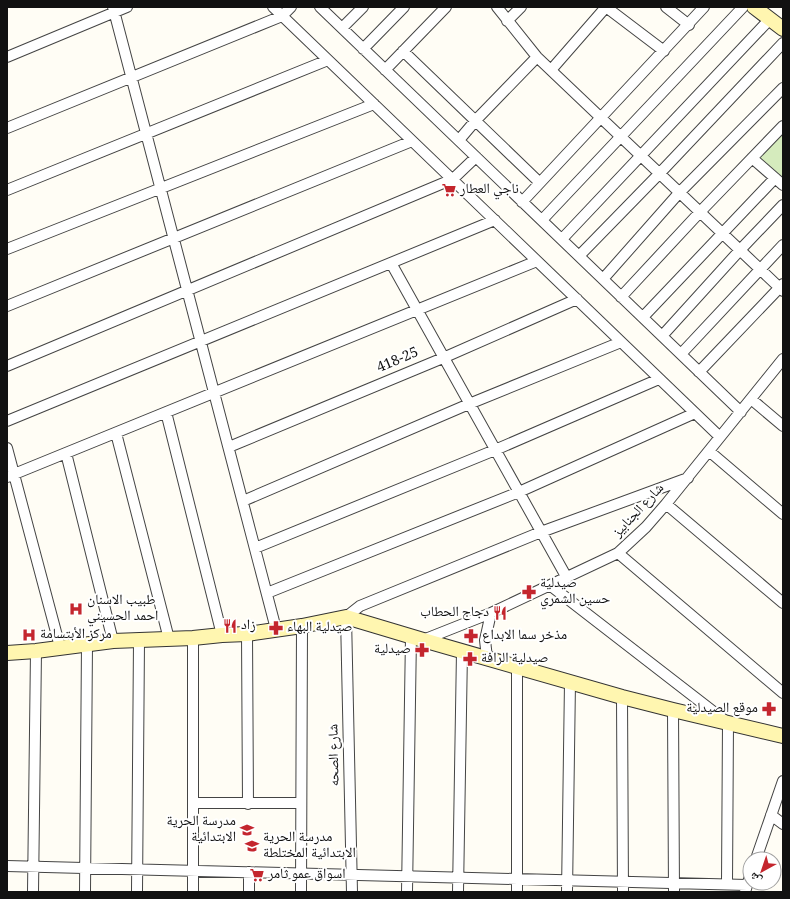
<svg xmlns="http://www.w3.org/2000/svg" width="790" height="899" viewBox="0 0 790 899" font-family="Georgia,'Noto Naskh Arabic',serif">
	<style>
		.grass { fill: #d5ebbd }
		.lines { fill: none; stroke-linecap: round; stroke-linejoin: round }
		.street-casing { stroke: #444; stroke-width: 12 }
		.secondary-casing { stroke: #333; stroke-width: 16 }
		.street { stroke: #fff; stroke-width: 10 }
		.secondary { stroke: #fff6b0; stroke-width: 14 }
		.labels { text-anchor: middle; dominant-baseline: central; stroke-width: 4; stroke-linejoin: round; paint-order: stroke }
		.poi-label { font-size: 14px; fill: #111; stroke: #fff; text-anchor: start }
		.street-label { font-size: 14px; fill: #111; stroke: #fff }
	</style>
	<rect width="100%" height="100%" fill="#fffdf5"/>
	<path class="grass" d="M779,133L783,137V182L755,158Z"/>
	<g class="lines">
		<defs>
			<path id="street" d="M113,7L276,629
				M273,7L720,437
				M320,7L741,412
				M497,7L537,57L783,291
				M606,7L664,51
				M666,7L689,25
				M507,21L521,7
				M342,28L363,7
				M363,49L404,7
				M403,51L539,182
				M7,57L127,7
				M385,70L446,7
				M551,70L606,7
				M7,128L282,16L291,7
				M459,140L476,120L537,57
				M752,158L783,185
				M7,190L328,60
				M522,202L704,7
				M542,220L743,7
				M562,239L770,19
				M7,249L374,104
				M579,256L659,174L783,43
				M391,263L567,578
				M603,279L679,193L783,88
				M621,297L700,212L783,126
				M7,306L412,141
				M643,317L775,178
				M662,336L740,250L783,205
				M681,354L783,245
				M7,366L453,179L476,157
				M699,372L783,284
				M751,399L783,426
				M166,412L222,635
				M7,421L495,220
				M116,433L169,639
				M229,447L443,358L577,299
				M7,448L60,647
				M709,451L783,514
				M66,453L113,641
				M7,477L537,261
				M243,501L469,404L621,342
				M666,504L783,603
				M255,548L495,450L659,379
				M618,553L783,693
				M551,586L728,723L727,884
				M267,593L519,492L695,413
				M247,634L248,804
				M423,640L491,613L618,553L646,527L666,504L783,359
				M487,658L485,640L491,613
				M622,697L623,892
				M673,710L674,892
				M193,803H300
				M771,815L783,824
				M756,859L783,781
				M7,866L747,885
				M33,892L36,651
				M85,892L87,644
				M137,892L139,641
				M193,892V638
				M249,892V872
				M301,892L302,626
				M352,892L346,617L360,606L541,532L688,478
				M407,892L411,636
				M458,892L462,651
				M517,892V666
				M567,892L570,682
				M745,892L750,876"/>
			<path id="secondary" d="M754,7L783,29
				M7,653L36,651L113,641L193,638L222,635L247,634L302,626L346,617L423,640L622,697L673,710L783,736"/>
		</defs>
		<use href="#street" class="street-casing"/>
		<use href="#secondary" class="secondary-casing"/>
		<use href="#street" class="street"/>
		<use href="#secondary" class="secondary"/>
	</g>
	<defs>
		<symbol id="supermarket-bare" viewBox="-9 -9 18 18"><path d="M-6-5.5h2.5l.6 2H6L4.5 2H-2.5L-4.4-4H-6ZM-1.5 3.2a1.3 1.3 0 1 0 .1 0ZM3 3.2a1.3 1.3 0 1 0 .1 0Z" fill="#c4262e" stroke="#fff" stroke-width="2.5" paint-order="stroke"/></symbol>
		<symbol id="pharmacy-bare" viewBox="-9 -9 18 18"><path d="M-2-6h4v4h4v4h-4v4h-4v-4h-4v-4h4Z" fill="#c4262e" stroke="#fff" stroke-width="2.5" paint-order="stroke"/></symbol>
		<symbol id="hospital-bare" viewBox="-9 -9 18 18"><path d="M-5-5h3v3.5h4V-5h3V5h-3V1.5h-4V5h-3Z" fill="#c4262e" stroke="#fff" stroke-width="2.5" paint-order="stroke"/></symbol>
		<symbol id="restaurant-bare" viewBox="-9 -9 18 18"><path d="M-5-6h1v4h1v-4h1v4h1v-4h1v5L-1.5 .5V6h-2V.5L-5-1ZM5-6V6H3V1.5H1.5Q1.5-4 5-6Z" fill="#c4262e" stroke="#fff" stroke-width="2.5" paint-order="stroke"/></symbol>
		<symbol id="school-bare" viewBox="-9 -9 18 18"><path d="M0-5L7-2L0 1L-7-2ZM-4 1L0 2.5L4 1V4Q0 6-4 4Z" fill="#c4262e" stroke="#fff" stroke-width="2.5" paint-order="stroke"/></symbol>
	</defs>
	<g fill-rule="evenodd">
		<use href="#supermarket-bare" x="439" y="180" width="20" height="20"/>
		<use href="#pharmacy-bare" x="519" y="582" width="20" height="20"/>
		<use href="#hospital-bare" x="66" y="599" width="20" height="20"/>
		<use href="#restaurant-bare" x="490" y="603" width="20" height="20"/>
		<use href="#restaurant-bare" x="220" y="616" width="20" height="20"/>
		<use href="#pharmacy-bare" x="266" y="618" width="20" height="20"/>
		<use href="#hospital-bare" x="19" y="625" width="20" height="20"/>
		<use href="#pharmacy-bare" x="461" y="626" width="20" height="20"/>
		<use href="#pharmacy-bare" x="412" y="640" width="20" height="20"/>
		<use href="#pharmacy-bare" x="460" y="649" width="20" height="20"/>
		<use href="#pharmacy-bare" x="759" y="699" width="20" height="20"/>
		<use href="#school-bare" x="237" y="820" width="20" height="20"/>
		<use href="#school-bare" x="242" y="836" width="20" height="20"/>
		<use href="#supermarket-bare" x="247" y="865" width="20" height="20"/>
	</g>
	<g class="labels">
		<g class="poi-label">
			<text x="460" y="190">ناجي العطار</text>
			<text x="540" y="584">صيدلية<tspan x="540" dy="16">حسين الشمري</tspan></text>
			<text x="87" y="601">طبيب الاسنان<tspan x="87" dy="16">احمد الحسيني</tspan></text>
			<text x="489" y="613" text-anchor="end">دجاج الحطاب</text>
			<text x="241" y="626">زاد</text>
			<text x="287" y="628">صيدلية البهاء</text>
			<text x="40" y="635">مركز الأبتسامة</text>
			<text x="482" y="636">مذخر سما الابداع</text>
			<text x="411" y="650" text-anchor="end">صيدلية</text>
			<text x="481" y="659">صيدلية الرافة</text>
			<text x="758" y="709" text-anchor="end">موقع الصيدلية</text>
			<text x="236" y="822" text-anchor="end">مدرسة الحرية<tspan x="236" dy="16">الابتدائية</tspan></text>
			<text x="263" y="838">مدرسة الحرية<tspan x="263" dy="16">الابتدائية المختلطة</tspan></text>
			<text x="268" y="875">اسواق عمو ثامر</text>
		</g>
		<g class="street-label">
			<text transform="translate(398 361) rotate(-23)">418-25</text>
			<text transform="translate(639 511) rotate(-47)">شارع الجنابيز</text>
			<text transform="translate(335 755) rotate(-91)">شارع الصحه</text>
		</g>
	</g>
	<rect width="790" height="899" fill="none" stroke="#111111" stroke-width="16"/>
	<g transform="translate(762 871) rotate(220)"><circle r="19" fill="#ffffff" stroke="#a0a0a0"/>
	<path d="M0-3L7 15L0 10L-7 15Z" fill="#c4262e"/>
	<text y="-6" font-size="11" font-weight="bold" text-anchor="middle" fill="#111111">ش</text>
	</g>
</svg>
